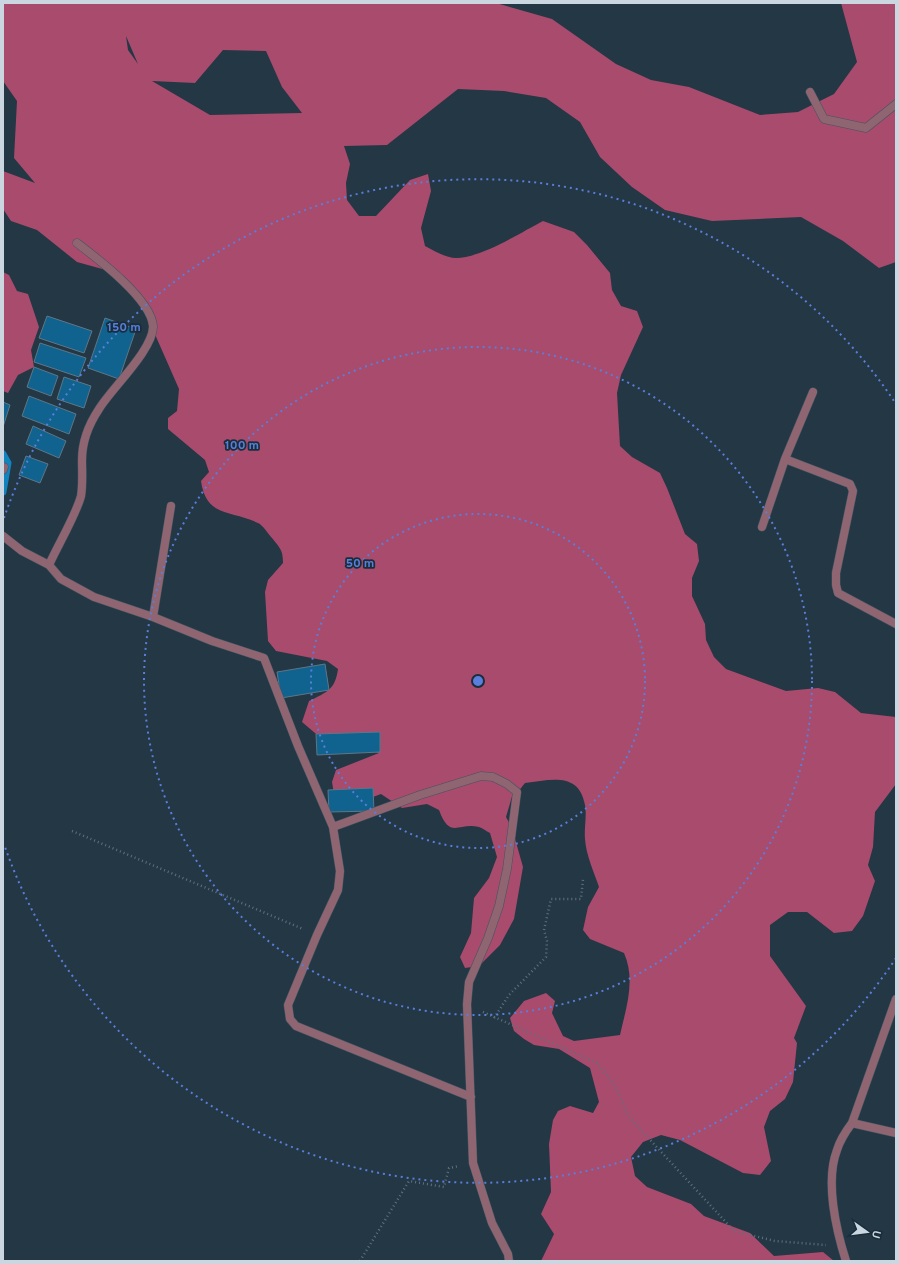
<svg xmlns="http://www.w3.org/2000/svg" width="899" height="1264" viewBox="0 0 899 1264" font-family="Overpass,sans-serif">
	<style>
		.forest { fill: #a84b6c; fill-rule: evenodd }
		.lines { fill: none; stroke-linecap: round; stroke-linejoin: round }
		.stream { stroke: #1183bd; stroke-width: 7 }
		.building { fill: #10638f; stroke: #5f7686 }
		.service-casing { stroke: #415461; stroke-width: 9 }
		.minor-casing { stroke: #415461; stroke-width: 9 }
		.path { stroke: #60717d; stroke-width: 2.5; stroke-dasharray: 1 3; stroke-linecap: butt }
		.service { stroke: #8f6571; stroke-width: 8 }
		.minor { stroke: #8f6571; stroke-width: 8 }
		.ring { fill: none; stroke: #5a7edb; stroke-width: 2; stroke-dasharray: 2 4 }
		.centre { fill: #5a7edb; stroke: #192d3b; stroke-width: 2 }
		.ring-label { font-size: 12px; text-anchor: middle; font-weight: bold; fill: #5a7edb; stroke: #192d3b; stroke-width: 3.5; stroke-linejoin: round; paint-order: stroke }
	</style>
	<rect width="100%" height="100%" fill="#233745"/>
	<path class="forest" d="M3,3H496L552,19L616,64L651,80L689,87L760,115L798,112L834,94L857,62L841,3H896V262L879,268L843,241L801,217L712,221L665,210L632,187L600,157L580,122L546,98L504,91L458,89L387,145L344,146L350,164L346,183L347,200L359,216H376L410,180L428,174L431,191L421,228L425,246C434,251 446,258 456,258C481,258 520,233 543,221L574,232L587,245L610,273L612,290L621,306L637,311L643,327L621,375L617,393L620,446L632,457L660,473L667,488L685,534L697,544L699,561L692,578V596L705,624L706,640L714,657L726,669L786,691L818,688L835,692L861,713L896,717V784L875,812L873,847L868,865L875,881L863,916L852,931L834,933L807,912H788L770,925V956L806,1006L794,1038L797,1043L793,1082L785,1099L770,1111L764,1127L771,1161L760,1175L743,1173L680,1140L661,1135L643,1142L631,1157L635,1176L647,1187L691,1204L704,1216L750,1233L774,1256L823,1252L834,1261H541L554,1234L541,1214L551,1192L549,1144L553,1120L558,1111L570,1106L593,1113L599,1102L590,1068L559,1049L534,1045L524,1039L514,1031L510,1018L524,1001L546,993L555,1001L552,1013L563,1036L574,1041L620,1035C626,1008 636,980 624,953L590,939L583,930L588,907L599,887C594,872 586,855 585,839C584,828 587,816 585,805C579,771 550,780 525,783L517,793H513L506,817L512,828L523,867L514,919L500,945L479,966L465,968L460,957L471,933L474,898L489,878L497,857L490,833C487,832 483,828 479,827C458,822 450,840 439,810L427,804L402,808L381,794L357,803L334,794L332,782L336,770L379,753L322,739L302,722L309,701C327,692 335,690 338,669L327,661L276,651L268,641L265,592L268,580L283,563C283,550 280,548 272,538C268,534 263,525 258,523C232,510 206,518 201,481L209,472L205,460L168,429V418L177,411L179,389L139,298L113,272L77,262L37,230L11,221L3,209V171L35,183L14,158L17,101L3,81ZM126,36L138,64L128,50ZM223,50L266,51L282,87L302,113L210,115L152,81L195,83Z
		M3,272L9,275L17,291L28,294L39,327L31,350L34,367L18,375L8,393L3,391Z"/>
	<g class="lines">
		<path class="stream" d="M3,454L8,463L3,492"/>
	</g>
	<path class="building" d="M47,316L92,331L84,353L39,338Z
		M105,318L136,329L119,379L88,368Z
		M40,343L86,358L79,377L34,362Z
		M34,367L58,376L51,396L27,387Z
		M64,377L91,386L84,408L57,399Z
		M29,396L76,414L69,434L22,416Z
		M3,402L10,405L3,427Z
		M33,426L66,441L59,458L26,444Z
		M26,456L48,464L40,483L19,475Z
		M325,664L329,690L281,698L277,672Z
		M380,732V752L317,755L316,734Z
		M373,788L374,811L329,812L328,790Z"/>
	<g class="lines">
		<defs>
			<path id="service" d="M810,92L824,119L866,128L896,104"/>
			<path id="minor" d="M785,459L850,484L853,491L836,573V585L838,593L896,624
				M3,470L4,467
				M762,527L785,459L813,392
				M3,536L22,551L49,565L61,579L94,597L153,617L212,641L264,658L298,746L333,827L340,871L338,890L317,935L288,1005L290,1019L296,1026L471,1097
				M49,565C58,545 76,515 81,496C83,484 82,472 82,460C82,442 89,424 99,409C111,389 154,349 153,326C151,299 98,259 77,243
				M153,617L171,506
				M333,827L420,795L481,776L493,777L507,784L517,792L507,869L499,906L488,938L469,982L467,1004L473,1163L492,1223L508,1254L509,1261
				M852,1123L896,999
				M846,1261C836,1230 825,1181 837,1150C840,1140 846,1131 852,1123L896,1133"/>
		</defs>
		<use href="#service" class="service-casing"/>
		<use href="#minor" class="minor-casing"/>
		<path class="path" d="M72,831L303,929
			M483,1012L597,1063L614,1084L629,1117L734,1231L775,1241L826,1245
			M494,1018L509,995L546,957L547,941L544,930L551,899H581L583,879
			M360,1261L409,1181L444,1187L449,1168L459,1166"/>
		<use href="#service" class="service"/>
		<use href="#minor" class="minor"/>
	</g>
	<g class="ring">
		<circle cx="478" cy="681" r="167"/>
		<circle cx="478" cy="681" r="334"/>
		<path d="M896 958A501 501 0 0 1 4 844M4 518A501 501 0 0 1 896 404"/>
	</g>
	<circle cx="478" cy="681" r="6" class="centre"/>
	<g class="ring-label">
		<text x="124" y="331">150 m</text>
		<text x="242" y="449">100 m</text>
		<text x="360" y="567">50 m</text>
	</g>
	<rect width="899" height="1264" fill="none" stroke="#cbd7e0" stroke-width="8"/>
	<g transform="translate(867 1232) rotate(104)" stroke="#192d3b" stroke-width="3" paint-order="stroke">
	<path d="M0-3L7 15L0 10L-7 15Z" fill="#cbd7e0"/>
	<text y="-6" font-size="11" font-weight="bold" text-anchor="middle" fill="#cbd7e0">U</text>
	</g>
</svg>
